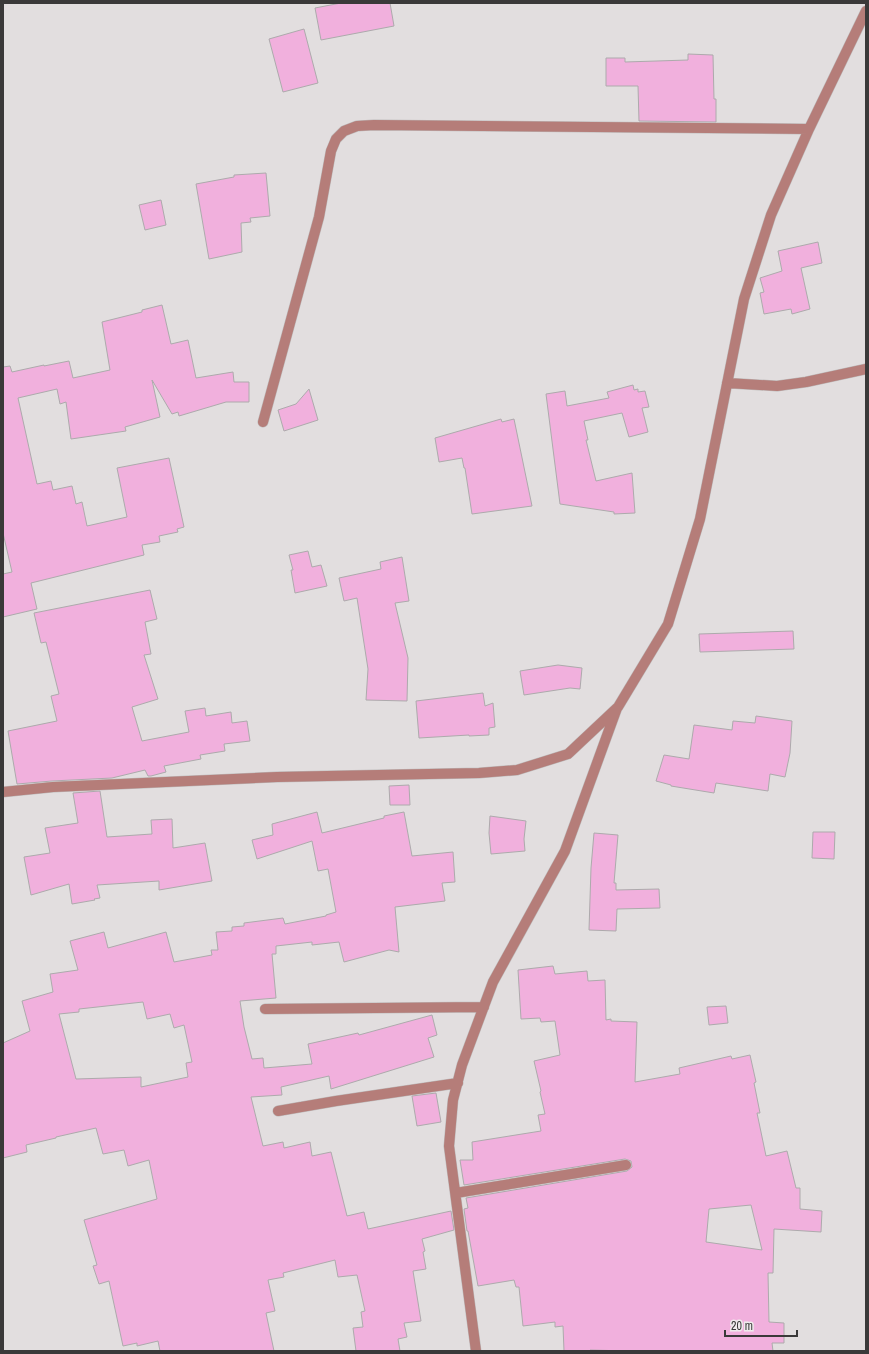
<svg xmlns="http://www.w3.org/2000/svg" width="869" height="1354" viewBox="0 0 869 1354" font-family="'Archivo Narrow',sans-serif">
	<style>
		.building { fill: #f1b0dd; stroke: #adaaac; fill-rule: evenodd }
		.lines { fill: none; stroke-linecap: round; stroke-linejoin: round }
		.minor-casing { stroke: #bdbaba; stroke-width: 11 }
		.minor { stroke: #b57d79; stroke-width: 10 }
	</style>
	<rect width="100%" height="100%" fill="#e2dedf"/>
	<path class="building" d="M341,3H390L394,26L321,40L315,8Z
		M304,29L318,83L283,92L269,39Z
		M688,54L713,55L714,99H716V122L639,121L638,86H606V58H625V62L688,60Z
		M266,173L270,216L250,218L251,222L241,223L242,252L209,259L196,184L234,177V175Z
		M161,200L166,225L145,230L139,205Z
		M818,242L822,263L801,268L810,309L792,314L791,309L764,314L760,293L764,292L760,278L782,271L778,251Z
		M162,305L171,344L188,340L196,378L233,372L234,382H249V402H226L179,416L178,412L172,414L152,380L160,417L125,427L126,431L71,439L66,402L60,404L57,389L18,398L37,484L51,481L53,490L72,486L76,504L82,502L87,526L127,517L117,468L169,458L184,527L177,529L178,532L159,536L160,542L142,545L144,555L31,583L37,609L3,617V574L12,572L3,533V367L10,366L12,372L44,365V366L69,361L73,378L110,370L102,322L142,312V310Z
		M633,385L634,390L638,389V392L645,391L649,407L642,408L648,432L629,437L622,413L584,421L588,440H586L596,481L632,473L635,513L614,514V512L560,504L546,394L565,391L567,406L609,398L607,392Z
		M309,389L318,420L284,431L278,410L296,404Z
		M501,419L502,422L514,419L532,506L472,514L465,468H464L462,458L439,462L435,438Z
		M308,551L312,567L321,565L327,586L295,593L291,570H293L289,555Z
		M402,557L409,601L395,603L408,658L407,701L366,700L368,669L357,598L344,601L339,578L381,569L380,562Z
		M150,590L157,619L145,622L151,654L144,655L158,699L132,707L142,741L189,732L185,711L205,708L206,716L231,712L232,723L247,721L250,741L224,744L225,751L200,755L201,759L164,766L166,772L151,776H148L145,770L112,778L52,781L17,784L8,731L57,721L51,696L59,694L46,642L41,643L34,613Z
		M793,631L794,649L700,652L699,634Z
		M558,665L582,668L580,689L570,688L524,695L520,671Z
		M483,693L485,706L493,703L495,727L489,728V735L469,736V735L419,738L416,701Z
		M756,716L792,721L790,753L785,777L770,774L768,791L716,783L714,793L671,786V785L656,781L664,755L689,759L694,725L732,730L733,721L755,723Z
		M409,785L410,805H390L389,786Z
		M100,791L107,837L152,834L151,820L172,819L173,848L205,843L212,881L159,890V881L97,885L100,898L94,899L95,900L72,904L69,884L31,895L24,857L50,853L45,828L78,823L73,793Z
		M317,812L322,833L384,818V816L404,812L412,856L453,852L455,882L442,883L445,901L395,907L399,952L389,950L344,962L339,942L312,945V942L276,946V954H272L276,998L240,1001L244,1027L252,1059L263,1058L264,1068L312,1064L308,1044L358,1033L359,1035L432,1015L437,1035L428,1038L434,1057L331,1089L329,1076L281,1087L282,1095L251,1097L263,1146L283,1142L284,1148L310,1142L312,1156L331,1152L347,1216L364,1212L368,1229L451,1211L454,1230L422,1239L425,1251L423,1252L426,1269L413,1271L421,1321L404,1323L407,1337L398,1339L400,1351H356L353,1328L363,1327L361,1312L365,1311L357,1275L338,1277L335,1260L283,1273L284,1277L268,1280L275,1311L266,1313L274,1351H160L158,1341L137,1346V1343L123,1346L109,1281L99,1284L93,1266L97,1265L84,1220L157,1199L149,1160L128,1166L124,1150L103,1154L96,1128L56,1137V1138L26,1145L27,1152L3,1158V1043L30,1031L22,1001L53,992L50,974L78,970L70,941L104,932L108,948L166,932L174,962L212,955L211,950H218L216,932L232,931V927L244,926V923L283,918L285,924L326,916V915L336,912L328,869L318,871L312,841L257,859L252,840L273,835L272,824ZM143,1002L147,1019L170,1014L174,1028L184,1025L192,1062L186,1063L188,1077L141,1087V1077L76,1079L59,1014L79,1012V1009Z
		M490,816L526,821L524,839L525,851L491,854L489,833Z
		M813,832H835L834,859L812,858Z
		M594,833L618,835L614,883H616V890L659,889L660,908L617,909L616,931L589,930L591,868Z
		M553,966L555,974L587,971L588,981L605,980L606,1020L611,1019V1021L637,1022L635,1082L680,1074L679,1068L731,1056L732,1059L750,1055L756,1082L754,1083L760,1113H757L766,1156L787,1151L796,1188H800V1209L822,1211L821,1232L774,1229L773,1273H768L769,1322L784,1323V1343H772L773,1351H627L590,1350V1351H564L563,1326L555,1327V1322L523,1326L519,1287H516L514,1280L478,1286L468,1231H467L464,1209L468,1208L466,1198L627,1171L632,1167L631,1161L625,1159L464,1185L460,1160H473L472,1142L541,1131L538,1115L545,1114L540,1092L541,1091L534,1061L560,1055L555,1021L541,1022L540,1018L521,1019L518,970ZM751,1205L762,1250L706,1242L709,1209Z
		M726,1006L728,1023L709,1025L707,1007Z
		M436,1093L441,1122L417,1126L412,1096Z"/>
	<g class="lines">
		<defs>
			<path id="minor" d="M727,383L777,386L806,382L866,369
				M263,422L319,217L331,151L336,139L344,131L357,126L374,125L809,129
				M3,792L53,787L277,777L479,773L517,770L568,754L618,707L668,624L700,519L744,299L771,215L809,129L866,11
				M265,1009L484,1007
				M278,1111L336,1101L458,1083
				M456,1193L626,1165
				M476,1351L449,1146L453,1100L462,1065L493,982L565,851L617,708"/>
		</defs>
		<use href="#minor" class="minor-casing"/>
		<use href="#minor" class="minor"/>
	</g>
	<rect width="869" height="1354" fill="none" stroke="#3a3939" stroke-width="8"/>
	<path d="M725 1330v6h72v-6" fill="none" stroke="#3a3939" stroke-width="2"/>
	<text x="731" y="1330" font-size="12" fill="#3a3939" stroke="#efebec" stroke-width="3" paint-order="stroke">20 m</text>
</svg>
